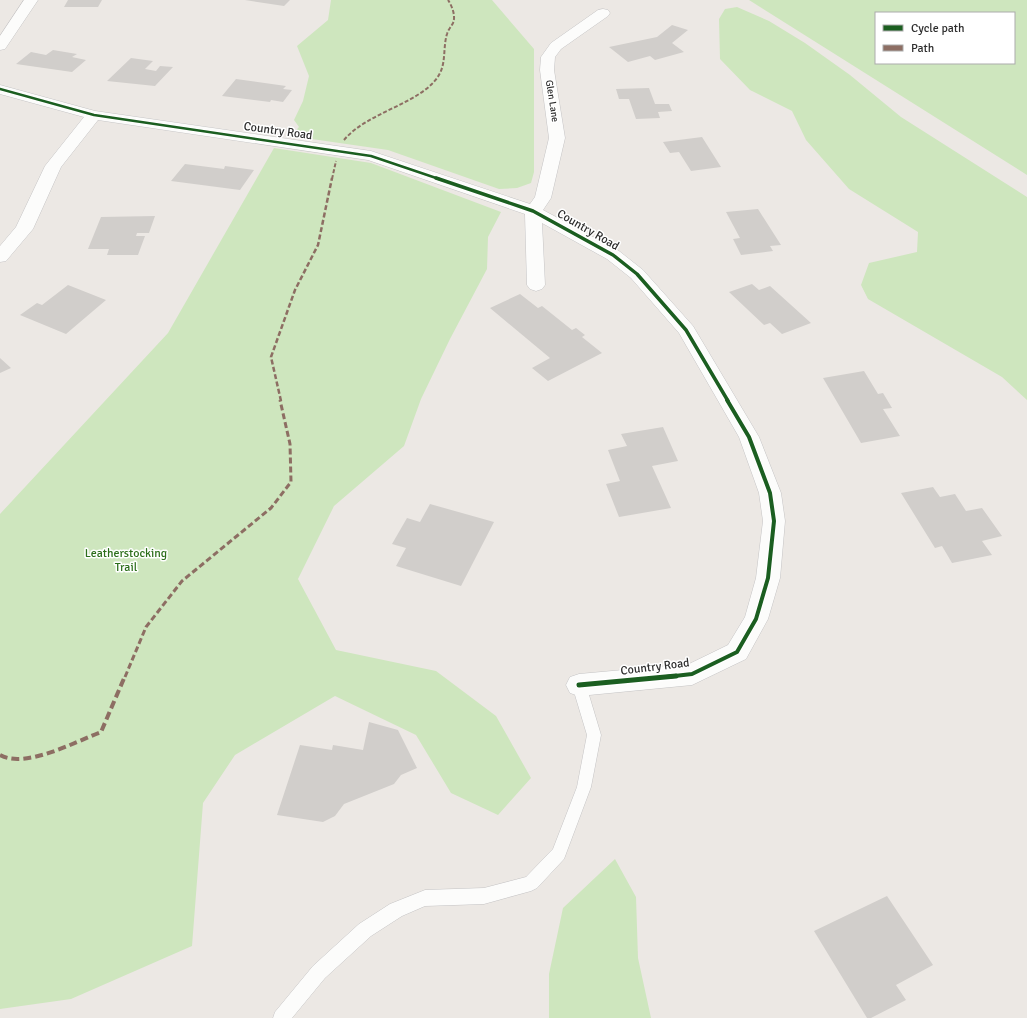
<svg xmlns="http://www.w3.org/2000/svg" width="1027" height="1018" viewBox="0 0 1027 1018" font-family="Signika,sans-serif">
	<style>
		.green { fill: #cee6be; fill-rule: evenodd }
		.building { fill: #d1cecb }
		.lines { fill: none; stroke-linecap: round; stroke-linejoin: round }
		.service-casing { stroke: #c5c4c5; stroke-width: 1 }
		.minor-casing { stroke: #c5c4c5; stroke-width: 1 }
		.service { fill: #fcfcfb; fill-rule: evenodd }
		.minor { fill: #fcfcfb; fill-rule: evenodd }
		.quiet-far3 { stroke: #8d6e63; stroke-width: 2; stroke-dasharray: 4 2; stroke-linecap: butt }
		.quiet-far2 { stroke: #8d6e63; stroke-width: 2.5; stroke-dasharray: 5 2.5; stroke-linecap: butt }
		.quiet-far1 { stroke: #8d6e63; stroke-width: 3; stroke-dasharray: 6 3; stroke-linecap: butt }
		.quiet { stroke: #8d6e63; stroke-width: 4; stroke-dasharray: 8 4; stroke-linecap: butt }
		.cycleway-far3-casing { stroke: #fff; stroke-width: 4 }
		.cycleway-far2-casing { stroke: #fff; stroke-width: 5.5 }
		.cycleway-far1-casing { stroke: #fff; stroke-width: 6 }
		.cycleway-casing { stroke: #fff; stroke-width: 8 }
		.cycleway-far3 { stroke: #1b5e20; stroke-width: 2.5 }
		.cycleway-far2 { stroke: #1b5e20; stroke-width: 3.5 }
		.cycleway-far1 { stroke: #1b5e20; stroke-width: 4 }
		.cycleway { stroke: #1b5e20; stroke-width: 5 }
		.labels { text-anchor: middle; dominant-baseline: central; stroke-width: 3; stroke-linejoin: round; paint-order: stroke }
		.far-street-label { font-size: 10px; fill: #2e2e2e; stroke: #fff }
		.street-label { font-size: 12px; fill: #2e2e2e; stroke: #fff }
		.park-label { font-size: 12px; fill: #2c6e1b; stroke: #fff }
	</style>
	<rect width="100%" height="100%" fill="#ece8e4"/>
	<path class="green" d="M331,0H492L534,49V172L531,183L517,188L499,189L388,150L291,136L299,127L294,120L303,101L309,76L297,46L328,20Z
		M749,0H1027V175ZM876,13H1014V63H876Z
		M737,7L769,21L805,43L850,75L901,117L1027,197V400L1002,377L868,299L861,285L869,263L917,252L918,232L849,189L806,140L792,111L750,90L720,59L719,19L725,9Z
		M274,148L371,163L501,212L488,237L487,269L450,339L421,399L404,446L334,506L298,579L336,650L436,671L496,716L531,778L498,815L451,793L416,735L335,696L235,755L203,803L192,946L71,999L0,1009V514L168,333Z
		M615,859L636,897L638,958L651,1018H549V974L563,908Z"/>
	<path class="building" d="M68,0H102L98,7H64Z
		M245,0H290L284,6Z
		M672,25L688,30L672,43L684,52L655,60L650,56L628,62L609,47L657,37Z
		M53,50L77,54L72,57L86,60L72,72L16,64L31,52L46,55Z
		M131,58L153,61L145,69L156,71L160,66L173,67L155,86L107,81Z
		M236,79L286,86L283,89L292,90L283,102L271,100L270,102L222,96Z
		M649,88L655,104H669L672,111L658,112L660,118L636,119L629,99H619L616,89Z
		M702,137L721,167L691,171L679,152L670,153L663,142Z
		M185,164L224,169L225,166L254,170L240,190L171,181Z
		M758,209L781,245L770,246L773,251L741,255L733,239L740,238L726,212Z
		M155,216L149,233H137L136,236H145L138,255H107L109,249H88L101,217Z
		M752,284L759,290L770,286L811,323L782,334L770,323L764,325L729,292Z
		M68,285L106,300L66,334L20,315L37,303L42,305Z
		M520,294L538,308L542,306L572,330L576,328L585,335L582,337L602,353L548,381L532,368L550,358L490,308Z
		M0,358L11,368L0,373Z
		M864,371L878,394L883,393L892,408L883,409L900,436L861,443L823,378Z
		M663,427L678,461L652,466L671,508L619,517L606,484L620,481L608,450L627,446L621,434Z
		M933,487L940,497L955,494L966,511L982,508L1002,536L982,541L992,555L952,563L942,546L935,548L901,493Z
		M430,504L494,522L461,586L396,566L406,548L392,544L407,518L420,522Z
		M369,722L398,730L417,768L401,775L394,784L344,804L335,816L323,822L277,815L300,745L332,750L333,745L363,750Z
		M887,896L933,965L896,985L906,1000L871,1018H867L814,931Z"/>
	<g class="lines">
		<defs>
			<path id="service" d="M579,679L584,681L586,685L601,735L591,787L564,859L537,888L531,891L484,904L425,906L402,916L371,936L325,978L292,1018H273L275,1012L313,966L359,924L390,904L425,890L484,888L526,877L553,849L577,787L587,735L572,685L574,681Z"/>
			<path id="minor" d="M24,0H38L5,49L0,50V36Z
				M603,9L608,10L610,13L608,16L561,49L555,57L554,70L565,138L551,198L543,210L619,251L643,270L693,326L759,437L781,493L785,521L780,578L768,619L746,659L692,685L579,696L570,693L566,685L570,677L579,674L689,664L728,645L745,617L756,578L763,521L759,493L739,437L679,333L631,278L607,259L542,223L545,285L542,289L536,291L530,289L527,285L525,214L368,160L98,120L61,167L33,229L6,261L0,262V246L16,227L45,166L84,117L0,94V85L95,111L371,151L530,204L535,197L549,138L540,70L541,57L551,43L598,10Z"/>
		</defs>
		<use href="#service" class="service-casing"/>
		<use href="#minor" class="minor-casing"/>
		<use href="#service" class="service"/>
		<use href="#minor" class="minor"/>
		<path class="quiet-far3" d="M344,140C368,111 425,103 440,73C446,61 443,47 447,34C448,30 451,27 453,23C456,16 452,6 448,0
			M332,179L336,161"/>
		<path class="quiet-far2" d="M281,401L271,357L295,290L318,245L332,178"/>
		<path class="quiet-far1" d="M125,677L146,627L182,581L271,508L291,482L290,444L280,400"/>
		<path class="quiet" d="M0,755C25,769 75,742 101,732L125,676"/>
		<defs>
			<path id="cycleway-far3" d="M0,89L94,115L371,156L439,179"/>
			<path id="cycleway-far2" d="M436,178L533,211L613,255L637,274L686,330L728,401"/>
			<path id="cycleway-far1" d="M666,677L692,674L737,652L756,619L768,578L774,521L770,493L749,437L727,400"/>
			<path id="cycleway" d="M579,685L676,676"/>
		</defs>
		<use href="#cycleway-far3" class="cycleway-far3-casing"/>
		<use href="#cycleway-far2" class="cycleway-far2-casing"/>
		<use href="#cycleway-far1" class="cycleway-far1-casing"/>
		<use href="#cycleway" class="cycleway-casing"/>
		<use href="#cycleway-far3" class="cycleway-far3"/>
		<use href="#cycleway-far2" class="cycleway-far2"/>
		<use href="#cycleway-far1" class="cycleway-far1"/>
		<use href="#cycleway" class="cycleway"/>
	</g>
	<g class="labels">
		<g class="far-street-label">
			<text transform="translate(552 101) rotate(81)">Glen Lane</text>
		</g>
		<g class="street-label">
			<text transform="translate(278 131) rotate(8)">Country Road</text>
			<text transform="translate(588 230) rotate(30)">Country Road</text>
			<text transform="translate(655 667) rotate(-7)">Country Road</text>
		</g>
		<g class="park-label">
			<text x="126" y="553">Leatherstocking<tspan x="126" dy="14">Trail</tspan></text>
		</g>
	</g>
	<rect x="875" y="12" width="140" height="52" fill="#ffffff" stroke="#ababab"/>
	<rect x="883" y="25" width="20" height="6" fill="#1b5e20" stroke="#ababab"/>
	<text x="911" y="32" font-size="12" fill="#2e2e2e">Cycle path</text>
	<rect x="883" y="45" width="20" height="6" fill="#8d6e63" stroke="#ababab"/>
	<text x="911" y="52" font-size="12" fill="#2e2e2e">Path</text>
</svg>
